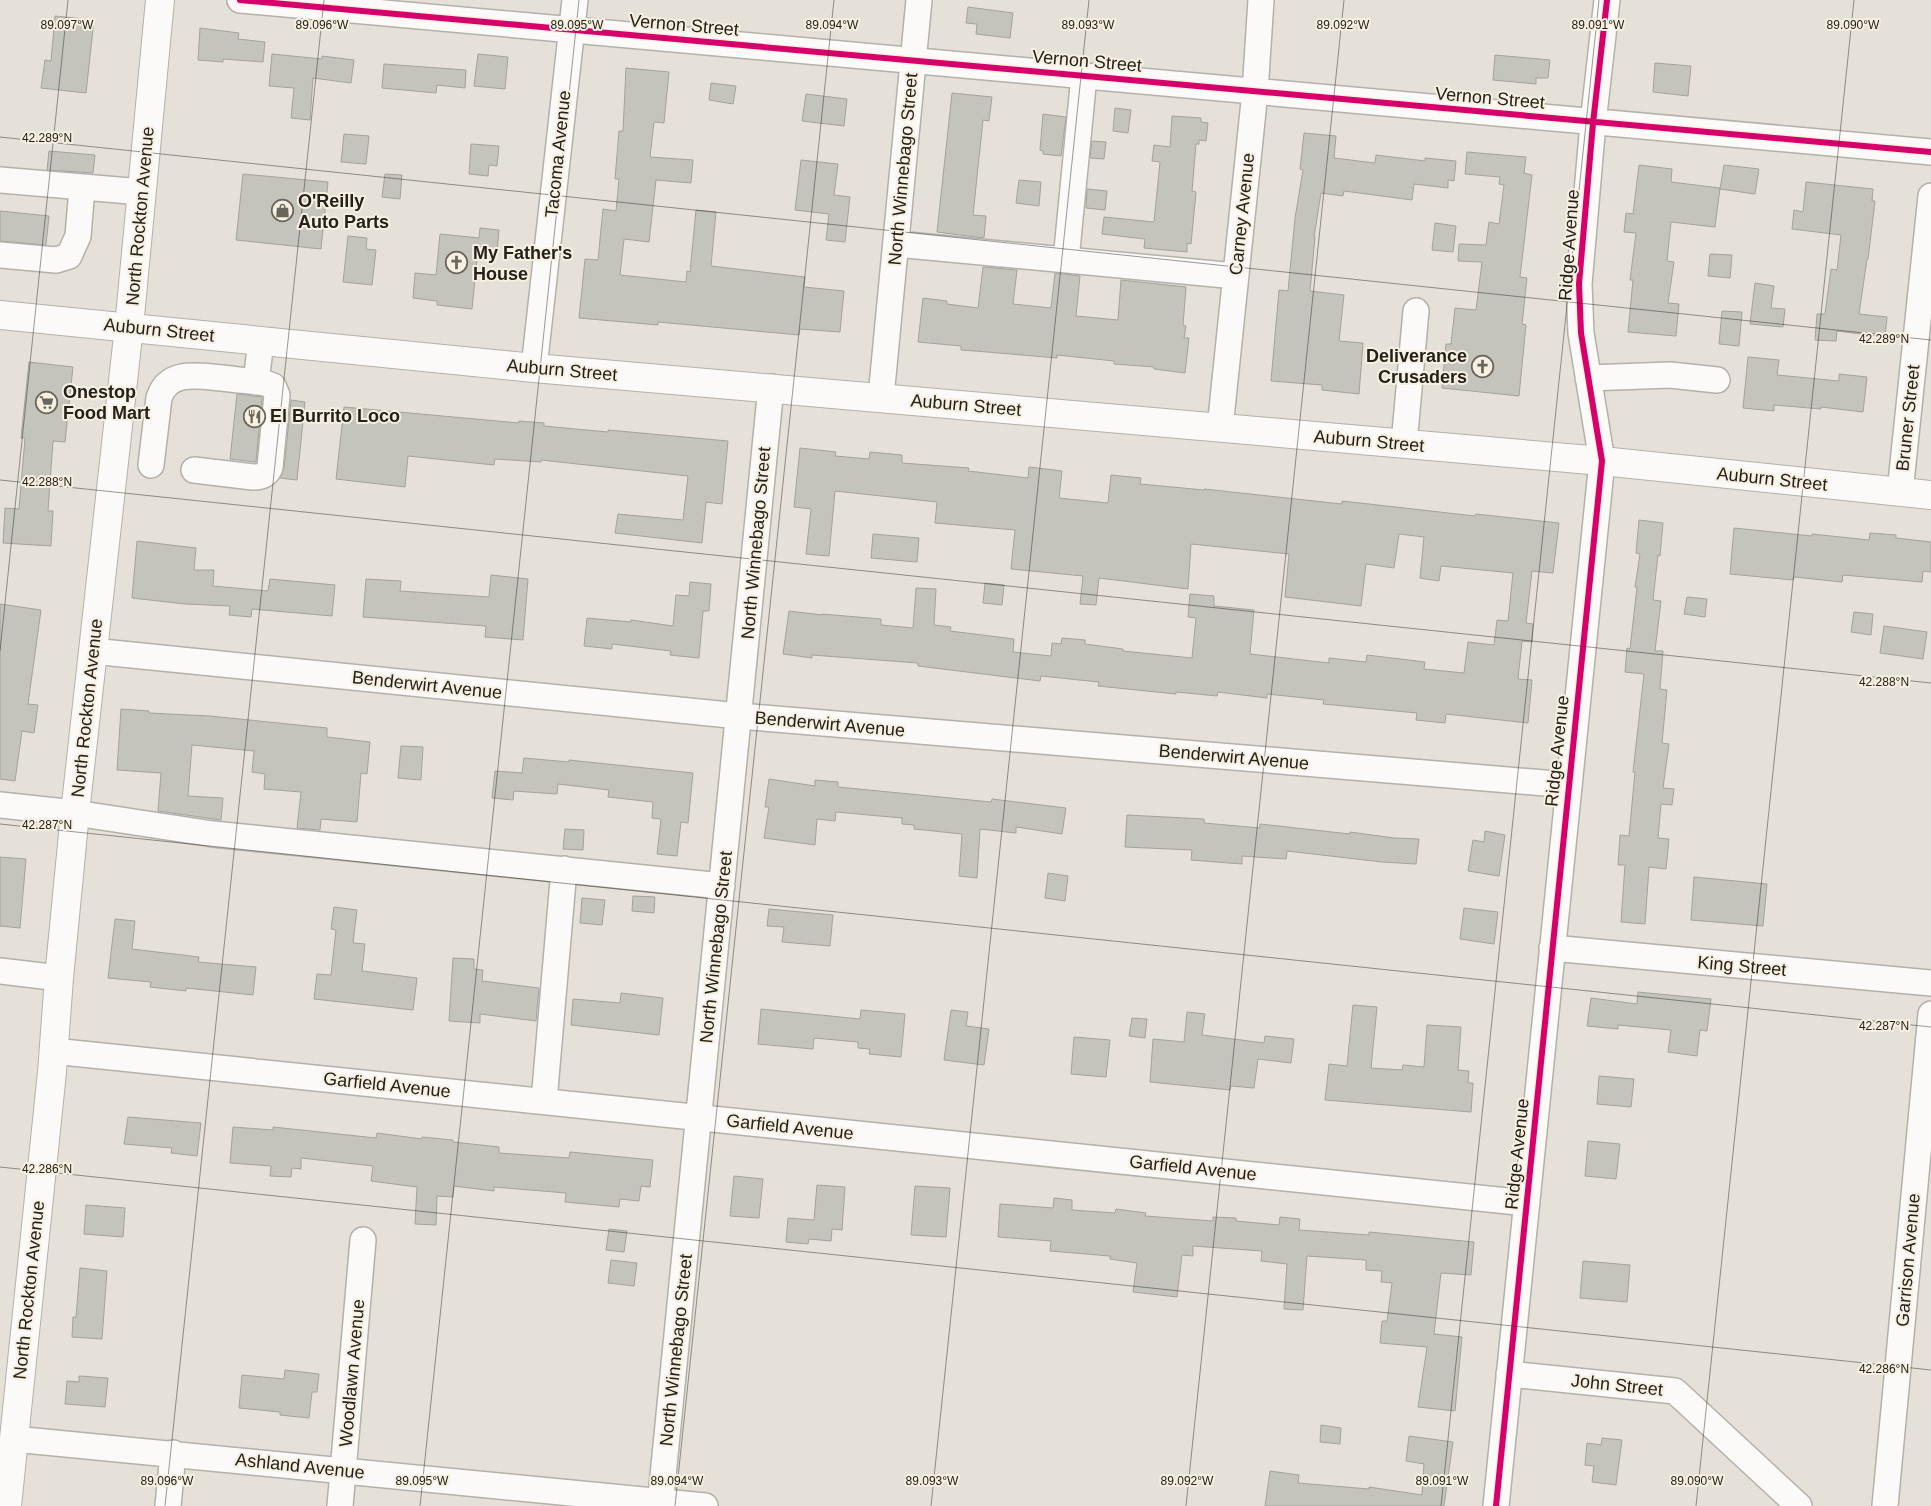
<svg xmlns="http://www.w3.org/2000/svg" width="1931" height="1506" viewBox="0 0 1931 1506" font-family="Arial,sans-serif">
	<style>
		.building { fill: #c4c3bc; stroke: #a4a29c }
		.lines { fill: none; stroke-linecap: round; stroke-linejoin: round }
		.minor-casing { stroke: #b4b0aa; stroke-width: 28 }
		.major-casing { stroke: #b4b0aa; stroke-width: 30 }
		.minor { stroke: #fbfaf9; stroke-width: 25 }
		.major { stroke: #fbfaf9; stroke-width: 28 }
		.cycleway-casing { stroke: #f7efe0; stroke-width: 9 }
		.cycleway { stroke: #d6006c; stroke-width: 6 }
		.ticks { fill: none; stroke: #24211c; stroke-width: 1; stroke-opacity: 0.45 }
		.labels { text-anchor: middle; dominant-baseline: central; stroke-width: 4; stroke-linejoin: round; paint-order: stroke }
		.street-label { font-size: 18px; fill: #24211c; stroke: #f7efe0 }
		.poi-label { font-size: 18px; font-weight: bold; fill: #24211c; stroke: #f7efe0; text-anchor: start }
		.ticks-label { font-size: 12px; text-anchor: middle; fill: #24211c; stroke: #f7efe0; stroke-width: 4; stroke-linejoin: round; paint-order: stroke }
	</style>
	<rect width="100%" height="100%" fill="#e5e1d8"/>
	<path class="building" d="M968,7L1013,13L1010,38L976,34L977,24L966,23Z
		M55,16L94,20L86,93L41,88L45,60L51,61Z
		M200,28L239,33L238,39L265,42L263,62L223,59V62L198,60Z
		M272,54L322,59V56L354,60L351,83L313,78L310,120L291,118L294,88L269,86Z
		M478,54L508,57L505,89L474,86Z
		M1495,55L1550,60L1548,78H1536V84L1493,80Z
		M1655,63L1691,66L1688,96L1653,92Z
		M384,64L466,70L465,88L437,85L436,93L382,88Z
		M626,68L669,72L664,123L654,122L650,157L693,160L691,183L656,180L649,242L624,239L620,275L686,282L687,271L690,272L696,210L716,212L711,266L805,277L804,287L844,291L840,332L800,329L799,335L658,322V325L579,318L585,259L598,260L603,209L616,211L619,179H615L619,131H623Z
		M711,83L736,86L733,104L709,100Z
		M952,93L992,97L989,121L983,120L973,215L986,216L984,238L937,232Z
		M806,94L847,99L844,126L802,121Z
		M1115,108L1131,110L1128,133L1113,131Z
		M1043,114L1066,117L1061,156L1043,154V151L1040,150Z
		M1172,116L1201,118V122L1208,123L1206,141L1199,140V144H1196L1192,191L1196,192L1191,244L1187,243V252L1144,248L1145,239L1102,234L1104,217L1154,222L1160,162L1152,161L1154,145L1170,147Z
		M1304,133L1336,136L1334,158L1375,163L1376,155L1425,161V158L1456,161L1454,181L1448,180V188L1414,184L1412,200L1344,191L1343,196L1321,193L1314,237H1315L1310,291L1344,295L1339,341L1363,343L1359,394L1322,390V385L1271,381L1279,290L1288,291L1295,218L1303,170L1300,169Z
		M344,134L369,136L366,164L341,162Z
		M1092,141L1106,142L1104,159L1090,158Z
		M471,144L499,146L497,166L489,165L488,176L469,174Z
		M49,151L95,155L93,173L47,170Z
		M1467,152L1526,157L1524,173L1532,175L1520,277L1527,278L1522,324L1526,325L1519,396L1442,388L1446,344H1451L1455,308L1476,310L1482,262L1458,261L1459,244L1486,245L1489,222L1499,224L1504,185L1499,184L1500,177L1465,174Z
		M801,160L838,164L834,195L850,197L845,242L826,240L829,214L795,210Z
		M1639,165L1672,169L1671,182L1720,188L1715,227L1671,222L1667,261L1674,262L1668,303L1679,304L1676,336L1628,332L1633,280H1630L1636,233L1624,232L1626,213L1633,214Z
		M1724,165L1759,169L1755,194L1720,189Z
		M243,174L328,182L321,249L236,240Z
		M385,174L402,175L400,199L382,197Z
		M1019,180L1041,182L1039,206L1016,203Z
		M1806,182L1873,189L1872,201H1875L1868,259H1867L1859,314L1887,317L1885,337L1837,331L1836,341L1815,340L1817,314H1825L1831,269L1837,270L1841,235L1792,229L1794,210L1803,212Z
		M1087,189L1107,191L1105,210L1086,208Z
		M0,211L49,216L46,245L0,241Z
		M1435,223L1456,226L1453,252L1432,250Z
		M480,228L499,230L497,252L478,250L472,309L437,305V301L413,298L415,273L436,275L440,234L479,238Z
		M348,236L367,238L366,249L376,250L372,285L343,282Z
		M1710,254L1732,255L1730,278L1708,276Z
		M983,267L1017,270L1013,304L1051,308L1055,273L1080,276L1076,316L1118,320L1121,280L1186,287L1183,325L1186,326L1184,338H1189L1185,373L1154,369V367L1114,364V361L1057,355V358L975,351L961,350V346L918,342L923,298L947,301V304L978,308Z
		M1755,283L1774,286L1771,308L1785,309L1783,327L1750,324Z
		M1722,311L1742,312L1739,346L1719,344Z
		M1748,357L1779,360L1777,375L1839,381V374L1867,377L1863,412L1821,407V409L1774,405V411L1743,408Z
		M29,362L73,367L65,442L53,441L48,511H53L51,546L3,543L5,508L19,509L25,438H21Z
		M237,394L262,397L256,462L230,459Z
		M291,400L305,402L297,480L280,478L284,468Z
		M344,407L519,423V421L544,423V426L608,432V430L728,441L722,504L706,502L702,543L615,533L618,514L683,520L688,476L541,460V462L495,459L494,465L408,456L405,487L336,479Z
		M800,448L836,452L835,456L869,459L870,452L902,455V463L969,468L968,471L1028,478L1029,467L1062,471L1059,498L1108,503L1111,475L1141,478L1140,484L1204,490V489L1342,504V501L1475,516L1476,514L1559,523L1553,573L1532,571L1526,623L1533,624L1532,642L1522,641L1518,679L1532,680L1528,723L1446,714L1445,723L1416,720L1417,713L1323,704L1324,700L1267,694V698L1218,692L1217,696L1176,692V694L1098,686L1099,682L1041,676L1040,681L918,666V663L812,655V658L783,654L789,611L822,615V614L881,619V625L913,628L916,588L936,589L934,625L951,627L950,631L1014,639L1013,652L1051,656L1052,643L1061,644L1062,638L1085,640V644L1123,649V651L1192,658L1196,618L1188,617L1190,594L1214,596V606L1254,610L1250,654L1329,663V658L1366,662L1367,655L1425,662L1424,669L1464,673L1468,642L1494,645L1497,620L1508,621L1513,573L1441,566L1439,581L1420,578L1424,537L1399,534L1394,568L1366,564L1361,606L1285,597L1289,554L1191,544L1188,589L1099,578L1096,605L1080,604L1083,576L1011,569L1015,530L935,523L937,502L835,491L829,556L806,554L811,509L794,507Z
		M1639,520L1663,523L1660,556L1658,555L1653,600L1661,601L1655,651H1663L1660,689L1667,690L1662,743L1669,744L1663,788L1674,789L1672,805L1661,804L1658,838L1669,839L1666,869L1649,867L1645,924L1621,922L1625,865H1618L1620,835L1629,836L1635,772H1633L1644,674L1625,672L1627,648L1630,649L1637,587H1635L1640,554L1636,553Z
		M1734,528L1812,536V534L1869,540L1870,533L1896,535V538L1931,542V572L1923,571L1922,582L1843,575L1842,582L1794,577L1793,580L1730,574Z
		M873,534L919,538L917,562L871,558Z
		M137,541L196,548L194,570H214L213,586L268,591L270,579L335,585L332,616L252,609L251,617L229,615L230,606L185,604L132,598Z
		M491,575L528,579L523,640L485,637L486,626L363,617L366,579L401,581L400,591L489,597Z
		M690,582L711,584L709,611H703L699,658L670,655L671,651L612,644V649L584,646L587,618L631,622V620L673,626L676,595L689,596Z
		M985,583L1004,585L1002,605L983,603Z
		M1687,597L1707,599L1705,617L1684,614Z
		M0,604L41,610L28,704L38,705L34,733L22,731L15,781L0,779Z
		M1854,612L1873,614L1871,635L1851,632Z
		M1884,626L1927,632L1923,659L1880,653Z
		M121,709L149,711V713L210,716L327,728V737L370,742L367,774L361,773L357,822L321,819L320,830L297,828L301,792L264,789L265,774L252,772L254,751L192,745L188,796L223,798L221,820L158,811L161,773L117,770Z
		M401,746L423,747L421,780L398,778Z
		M524,758L569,762V760L693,773L688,823L681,822L677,856L657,854L661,819L652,818L653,802L608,797L609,790L558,784L557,794L514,791L513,800L492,798L495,771L522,773Z
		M769,779L815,786V780L838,782V787L991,802L992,799L1066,808L1062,834L1016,827V833L980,829L977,878L959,876L962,834L914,829V825L902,824V818L836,812L835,821L817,819L815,845L764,838L769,807H765Z
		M1127,815L1204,819V823L1260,828V824L1350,834V832L1394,838L1419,839L1416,864L1382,862L1287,851L1286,859L1242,856V864L1191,860L1192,850L1125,847Z
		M565,829L584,830L583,850L563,849Z
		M1485,831L1505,835L1499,876L1468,871L1473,840L1484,842Z
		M0,857L26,859L20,928L0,926Z
		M1048,873L1068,876L1065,901L1045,898Z
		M1694,877L1767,884L1763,926L1691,920Z
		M633,896L655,897L654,913L632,911Z
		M582,898L605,900L602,925L580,923Z
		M334,907L357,910L353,943L365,944L362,971L417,978L413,1010L314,999L317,974L331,975L336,930L331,929Z
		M1464,908L1498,912L1494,944L1460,939Z
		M769,909L833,915L830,946L782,942L784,927L767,926Z
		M115,919L135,921L132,949L199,957L198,962L256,967L253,995L186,988V991L150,987L151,982L108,978Z
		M453,958L474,959V969L483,970L482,981L539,988L536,1021L480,1014V1023L449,1021Z
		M1638,992L1711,999L1707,1031L1700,1030L1697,1056L1668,1052L1671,1030L1618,1025V1029L1587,1026L1591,998L1637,1004Z
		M621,993L663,998L659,1035L571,1025L573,999L620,1003Z
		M1353,1005L1377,1007L1371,1068L1402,1070L1403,1065L1424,1067L1427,1025L1461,1027L1458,1070L1469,1071L1468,1083H1473L1471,1112L1325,1100L1329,1064L1347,1066Z
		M761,1009L860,1019L861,1010L905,1014L901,1057L869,1054L870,1049L858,1048V1042L814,1038L813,1049L758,1044Z
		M951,1010L968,1012L966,1026L989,1029L984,1065L944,1060Z
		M1187,1012L1205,1014L1202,1035L1264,1043L1265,1036L1294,1039L1291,1063L1258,1059L1254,1088L1231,1086L1230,1090L1150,1082L1153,1039L1184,1042Z
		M1132,1018L1147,1019L1145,1038L1129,1036Z
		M1074,1037L1110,1040L1106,1077L1071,1074Z
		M1599,1076L1634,1079L1631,1107L1597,1104Z
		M128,1117L201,1123L197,1156L171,1153L172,1148L124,1144Z
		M233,1127L273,1130V1127L376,1138L377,1133L422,1139V1137L453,1140V1142L499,1147V1153L569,1158L570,1152L653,1160L650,1187L641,1186L639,1201L620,1199L619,1207L565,1202L566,1193L494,1187V1191L454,1186L453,1197L437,1196L436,1225L415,1224L417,1187L371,1181L373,1166L301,1158V1169L292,1168L291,1177L270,1176L271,1166L230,1163Z
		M1588,1141L1620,1144L1616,1179L1585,1176Z
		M734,1176L763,1179L759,1218L730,1216Z
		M817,1185L845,1187L842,1230L832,1229L831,1241L809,1239L808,1244L786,1242L788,1218L814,1220Z
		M915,1186L950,1188L946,1237L911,1235Z
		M1054,1198L1072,1200V1210L1115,1213L1116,1209L1146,1213L1145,1216L1213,1221V1217L1236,1218V1221L1279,1225L1280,1217L1300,1219L1299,1230L1369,1235V1232L1474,1242L1471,1275L1441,1273L1434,1334L1462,1337L1455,1411L1418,1407L1427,1347L1380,1343L1382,1321H1387L1392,1283L1381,1282L1382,1271L1366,1270V1260L1307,1256L1303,1310L1284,1309L1287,1264L1261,1261L1262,1251L1193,1246V1256L1182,1255L1177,1297L1133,1292L1137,1263L1110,1259V1256L1050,1251L1051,1241L998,1237L1000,1204L1053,1208Z
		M86,1205L125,1208L123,1237L84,1234Z
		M609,1229L627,1231L624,1252L606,1250Z
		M611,1260L637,1263L634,1286L608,1283Z
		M1583,1261L1630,1265L1627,1302L1580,1298Z
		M80,1268L107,1271L102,1339L72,1337L73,1317H76Z
		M285,1370L319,1374L317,1392H312L309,1418L280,1415V1412L239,1408L242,1375L284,1379Z
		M79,1376L108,1378L105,1407L65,1404L67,1381L79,1382Z
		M1321,1425L1341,1428L1340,1444L1320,1442Z
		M1409,1436L1453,1442L1444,1506H1265L1270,1471L1299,1475L1298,1483L1369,1489V1487L1422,1495L1424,1464L1406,1461Z
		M1602,1438L1622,1440L1616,1485L1592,1482L1594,1466L1585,1465L1587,1443L1601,1445Z"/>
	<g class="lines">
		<defs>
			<path id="minor" d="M240,0L1931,152
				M0,180L142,192
				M896,244L1236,276
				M0,255L56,260L69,256L78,236L82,188
				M1066,260L1084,76
				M534,368L575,0
				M1588,378L1670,375L1717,380
				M256,382L261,341
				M881,397L919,0
				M1220,428L1255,92L1261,0
				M1404,444L1416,311
				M151,465L159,398C168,369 199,376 222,378C237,380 251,381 265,383L273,386L277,395L270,467C267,475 262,477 253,477L194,470
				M1900,492L1931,196
				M92,651L739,716L1569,785
				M0,805L75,813L213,834L722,886
				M1552,948L1931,983
				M0,971L59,978
				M53,1051L1527,1203
				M544,1101L564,869
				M1509,1374L1675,1391L1799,1506
				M14,1439L705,1506
				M168,1506L173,1453
				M340,1506L363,1240
				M660,1506L771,387
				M1496,1506L1602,461L1581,333L1579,284L1593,123L1607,0
				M1885,1506L1931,1014"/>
			<path id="major" d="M0,315L534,368L1602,461L1931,495
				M7,1506L52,1072L59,978L75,813L129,327L160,0"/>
		</defs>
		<use href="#minor" class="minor-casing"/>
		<use href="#major" class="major-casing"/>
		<use href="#minor" class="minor"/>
		<use href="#major" class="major"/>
		<defs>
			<path id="cycleway" d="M240,0L1931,152
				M1496,1506L1602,461L1581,333L1579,284L1593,123L1607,0"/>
		</defs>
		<use href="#cycleway" class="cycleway-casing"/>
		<use href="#cycleway" class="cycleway"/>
	</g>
	<path class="ticks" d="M0,137L1931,340M0,480L1931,683M0,651L68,0M0,824L1931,1027M0,1167L1931,1370M165,1506L324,0M420,1506L579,0M675,1506L834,0M931,1506L1089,0M1186,1506L1344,0M1441,1506L1599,0M1696,1506L1854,0"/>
	<defs>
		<symbol id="shop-ring" viewBox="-11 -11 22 22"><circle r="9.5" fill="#f7efe0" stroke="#68645e" stroke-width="1.5"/><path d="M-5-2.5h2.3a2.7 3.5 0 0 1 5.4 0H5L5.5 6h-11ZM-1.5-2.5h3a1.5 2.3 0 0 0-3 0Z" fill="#68645e"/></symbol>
		<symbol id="church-ring" viewBox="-11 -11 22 22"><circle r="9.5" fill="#f7efe0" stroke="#68645e" stroke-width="1.5"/><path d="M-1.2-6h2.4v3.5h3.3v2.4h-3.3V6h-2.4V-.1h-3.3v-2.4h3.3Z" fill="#68645e"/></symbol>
		<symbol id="supermarket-ring" viewBox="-11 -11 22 22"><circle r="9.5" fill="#f7efe0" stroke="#68645e" stroke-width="1.5"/><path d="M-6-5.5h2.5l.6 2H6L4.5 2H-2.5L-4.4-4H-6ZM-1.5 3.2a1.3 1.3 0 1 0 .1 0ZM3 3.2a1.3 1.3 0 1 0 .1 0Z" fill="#68645e"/></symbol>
		<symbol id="restaurant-ring" viewBox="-11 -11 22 22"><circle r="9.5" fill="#f7efe0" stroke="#68645e" stroke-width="1.5"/><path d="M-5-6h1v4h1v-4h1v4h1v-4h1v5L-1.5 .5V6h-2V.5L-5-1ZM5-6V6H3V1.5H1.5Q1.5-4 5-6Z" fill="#68645e"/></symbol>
	</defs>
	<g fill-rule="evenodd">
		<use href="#shop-ring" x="270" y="198" width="25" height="25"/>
		<use href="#church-ring" x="444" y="250" width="25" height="25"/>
		<use href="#church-ring" x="1470" y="354" width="25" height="25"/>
		<use href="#supermarket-ring" x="34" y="390" width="25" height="25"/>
		<use href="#restaurant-ring" x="242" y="404" width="25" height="25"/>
	</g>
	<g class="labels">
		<g class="street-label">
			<text transform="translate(684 25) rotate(5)">Vernon Street</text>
			<text transform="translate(1087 61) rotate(5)">Vernon Street</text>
			<text transform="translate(1490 98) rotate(5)">Vernon Street</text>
			<text transform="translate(558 154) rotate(-84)">Tacoma Avenue</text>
			<text transform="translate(903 169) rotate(-85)">North Winnebago Street</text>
			<text transform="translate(1242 214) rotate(-84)">Carney Avenue</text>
			<text transform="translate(140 216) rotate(-85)">North Rockton Avenue</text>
			<text transform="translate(1569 245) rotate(-86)">Ridge Avenue</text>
			<text transform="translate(159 330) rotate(6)">Auburn Street</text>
			<text transform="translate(562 370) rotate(5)">Auburn Street</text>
			<text transform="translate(966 405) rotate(5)">Auburn Street</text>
			<text transform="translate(1908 418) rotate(-84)">Bruner Street</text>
			<text transform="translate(1369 441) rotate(5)">Auburn Street</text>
			<text transform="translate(1772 479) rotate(6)">Auburn Street</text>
			<text transform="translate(756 543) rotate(-85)">North Winnebago Street</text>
			<text transform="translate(427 685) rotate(6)">Benderwirt Avenue</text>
			<text transform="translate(87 708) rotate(-84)">North Rockton Avenue</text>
			<text transform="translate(830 724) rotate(5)">Benderwirt Avenue</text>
			<text transform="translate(1557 751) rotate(-84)">Ridge Avenue</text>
			<text transform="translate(1234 757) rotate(5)">Benderwirt Avenue</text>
			<text transform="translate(716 947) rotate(-84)">North Winnebago Street</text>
			<text transform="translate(1742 966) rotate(5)">King Street</text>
			<text transform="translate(387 1085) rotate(6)">Garfield Avenue</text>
			<text transform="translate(790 1127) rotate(6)">Garfield Avenue</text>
			<text transform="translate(1517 1154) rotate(-84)">Ridge Avenue</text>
			<text transform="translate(1193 1168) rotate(6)">Garfield Avenue</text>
			<text transform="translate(1908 1260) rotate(-85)">Garrison Avenue</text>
			<text transform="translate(29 1290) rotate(-84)">North Rockton Avenue</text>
			<text transform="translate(676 1350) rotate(-84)">North Winnebago Street</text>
			<text transform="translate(352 1373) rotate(-85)">Woodlawn Avenue</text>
			<text transform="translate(1617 1385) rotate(6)">John Street</text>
			<text transform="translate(300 1466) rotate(6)">Ashland Avenue</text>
		</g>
		<g class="poi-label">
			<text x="298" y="201">O'Reilly<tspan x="298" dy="21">Auto Parts</tspan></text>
			<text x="473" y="253">My Father's<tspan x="473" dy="21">House</tspan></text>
			<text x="1467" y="356" text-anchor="end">Deliverance<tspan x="1467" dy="21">Crusaders</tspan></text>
			<text x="63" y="392">Onestop<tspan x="63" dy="21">Food Mart</tspan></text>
			<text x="270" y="416">El Burrito Loco</text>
		</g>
	</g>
	<g class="ticks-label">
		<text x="67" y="29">89.097°W</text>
		<text x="322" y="29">89.096°W</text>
		<text x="577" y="29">89.095°W</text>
		<text x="832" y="29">89.094°W</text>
		<text x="1088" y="29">89.093°W</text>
		<text x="1343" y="29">89.092°W</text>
		<text x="1598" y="29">89.091°W</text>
		<text x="1853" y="29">89.090°W</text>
		<text x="47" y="142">42.289°N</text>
		<text x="1884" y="343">42.289°N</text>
		<text x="47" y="486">42.288°N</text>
		<text x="1884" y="686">42.288°N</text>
		<text x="47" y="829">42.287°N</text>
		<text x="1884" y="1030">42.287°N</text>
		<text x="47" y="1173">42.286°N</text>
		<text x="1884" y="1373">42.286°N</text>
		<text x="167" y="1485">89.096°W</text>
		<text x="422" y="1485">89.095°W</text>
		<text x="677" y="1485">89.094°W</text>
		<text x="932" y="1485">89.093°W</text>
		<text x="1187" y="1485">89.092°W</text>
		<text x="1442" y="1485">89.091°W</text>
		<text x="1697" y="1485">89.090°W</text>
	</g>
</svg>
